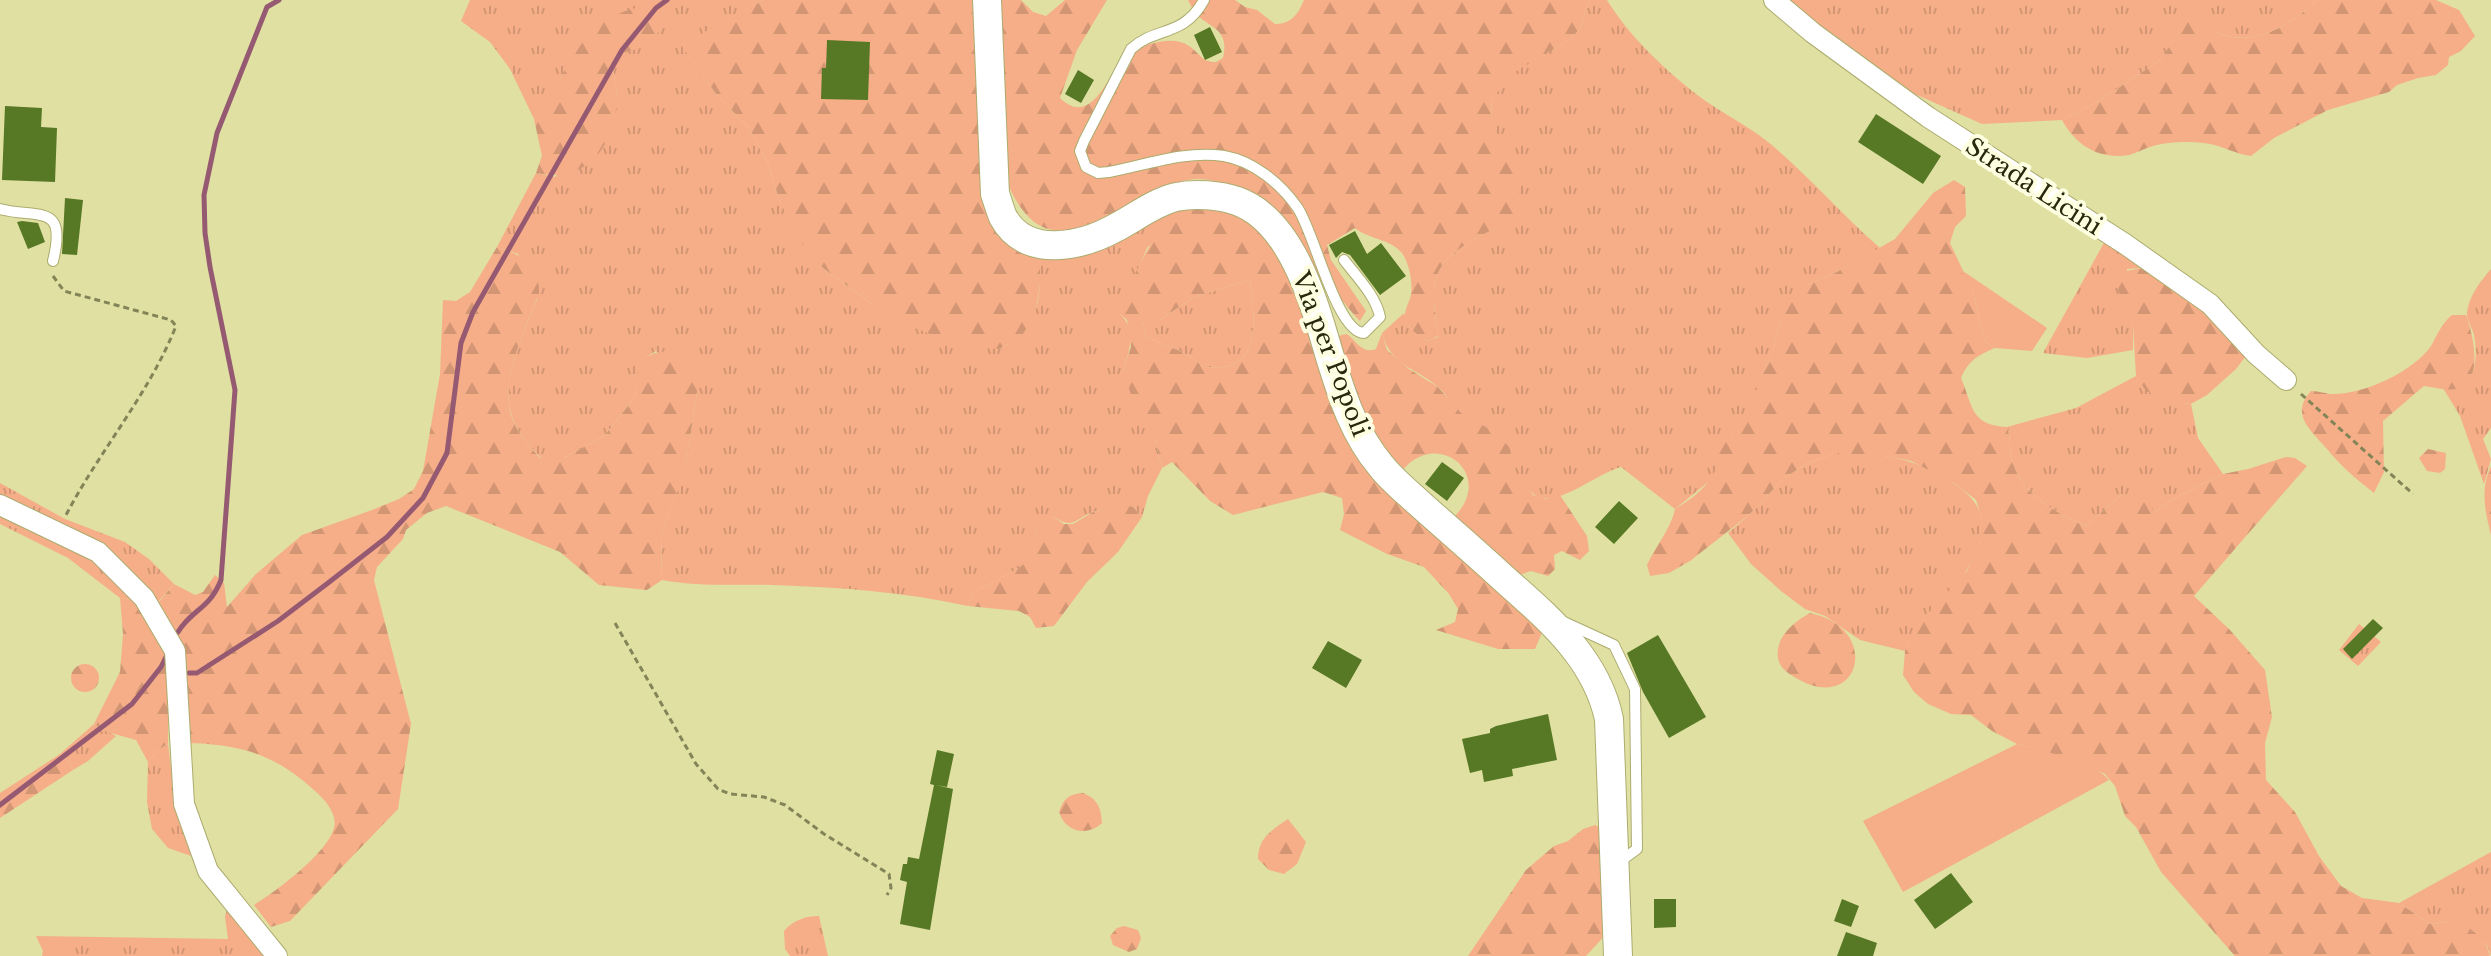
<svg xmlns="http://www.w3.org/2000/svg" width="2491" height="956" viewBox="0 0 2491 956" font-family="'Libre Baskerville',serif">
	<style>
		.grass { fill: url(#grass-tufts) }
		.forest { fill: url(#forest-firs); fill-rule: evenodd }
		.garden { fill: #f6ae88 }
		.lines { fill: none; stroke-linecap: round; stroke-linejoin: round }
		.stream { stroke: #955a72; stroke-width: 5 }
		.building { fill: #577825 }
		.lane-casing { stroke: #acac6f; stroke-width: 12 }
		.street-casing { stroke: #acac6f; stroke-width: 22 }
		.secondary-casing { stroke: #acac6f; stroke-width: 30 }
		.path { stroke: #838458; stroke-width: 3; stroke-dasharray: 6 4; stroke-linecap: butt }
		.lane { stroke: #fff; stroke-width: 10 }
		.street { stroke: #fff; stroke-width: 20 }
		.secondary { stroke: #fff; stroke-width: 28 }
		.labels { text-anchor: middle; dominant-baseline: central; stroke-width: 8; stroke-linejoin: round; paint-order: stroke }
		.street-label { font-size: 24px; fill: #28280f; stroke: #feffe0 }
	</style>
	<defs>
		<pattern id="grass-tufts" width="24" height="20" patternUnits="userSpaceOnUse" patternTransform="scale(2)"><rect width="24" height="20" fill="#f6ae88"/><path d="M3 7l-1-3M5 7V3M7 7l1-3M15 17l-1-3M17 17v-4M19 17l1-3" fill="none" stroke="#d39674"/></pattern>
		<pattern id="forest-firs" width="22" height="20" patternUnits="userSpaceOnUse" patternTransform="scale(2)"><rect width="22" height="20" fill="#f6ae88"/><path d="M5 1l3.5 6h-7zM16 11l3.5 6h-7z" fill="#d39674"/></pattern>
	</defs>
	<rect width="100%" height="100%" fill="#dfe0a2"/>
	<path class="grass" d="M470,0H763L682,46L716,94L749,128L768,164L780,202L823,268L872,304L999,349C1043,327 1040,296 1040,253L1147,214L1191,207L1147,248L1119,313C1137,329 1130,350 1123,370L1155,440L1162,468L1148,496L1142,517L1133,507C1120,509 1104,508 1093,512C1072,520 1075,530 1052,516L1037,527L1032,558L1016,570L972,593L968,606C904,592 838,587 772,585C734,584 700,587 662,580L661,534L685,470L697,392L656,351L640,361L635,397L605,435L564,458H541C527,444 515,430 510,410C502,378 525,328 537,299L518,254L497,247L536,173L555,177L617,93L612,64L616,53L669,17L562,75L547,103L534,119L510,69L490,42L461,21Z
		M1589,0H1607C1629,36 1663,68 1696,94C1719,112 1746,124 1768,142C1808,175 1841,214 1880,248L1835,273L1807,285L1781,318L1774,346L1749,411L1732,435L1712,479L1675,509L1621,467C1598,473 1565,502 1542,498C1531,496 1518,479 1513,468C1510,461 1512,452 1507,445C1495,429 1478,425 1462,414C1452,407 1447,394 1437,386C1414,367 1391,366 1382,333L1404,313L1409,327L1428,341L1438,337C1436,317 1430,292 1438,273C1449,247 1496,229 1520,215L1491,119L1492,99L1513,72L1569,40L1580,29Z
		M1785,0H2317C2293,24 2254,48 2218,33C2209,30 2201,20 2193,14L2159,61L2097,102L2062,120L1982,124L1897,86Z
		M2105,241L2142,268L2127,269L2128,310L2133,325V350L2087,358L2043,353Z
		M2491,269V428L2483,439L2491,459L2484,484L2460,416L2443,388C2475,391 2479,362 2474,335C2472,327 2466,320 2467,312C2470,294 2480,282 2491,269Z
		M1250,280C1253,306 1262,355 1229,366C1222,368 1211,367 1203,367C1186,349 1166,348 1146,336L1143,321H1158L1194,297Z
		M2136,376C2150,396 2167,402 2191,404L2198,438L2223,474L2169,501L2154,513L2122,494L2086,526C2056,513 2020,494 2012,459C2009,449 2011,438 2007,427L2076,408Z
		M1836,453C1880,453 1911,457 1949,480C1988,505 1991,528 1968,568C1950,602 1918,611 1905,651L1860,640L1825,616L1805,609L1781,591L1751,564L1728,533L1750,514L1783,479L1806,464Z
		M0,483L65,519L125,542L149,559L174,584L158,602L101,544L0,495Z
		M0,509L90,556L136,601L120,598L68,558L0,524Z
		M2359,624L2381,642L2358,666L2339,650Z
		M94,724L116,736L88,761L73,770L70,763L60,754Z
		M168,744L175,800L191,856L168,848L152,829L147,802L148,762L158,750Z
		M2491,852V956L2485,941L2451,922L2430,924L2399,903Z
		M229,901L273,956H42L43,951L36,936L228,939L225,917Z
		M819,916L828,956H790L785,949L784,931C793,920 806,916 819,916Z"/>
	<path class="forest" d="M763,0H979L982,159L1040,253V284L1035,316L1020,338L999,349L980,348L943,339L912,327L872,304L823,268L802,243L780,202L768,164L749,128L716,94L681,45Z
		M991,0H1021L1033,12L1046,16L1065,0H1107L1077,50L1060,98C1092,129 1110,73 1125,52C1143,46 1172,34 1189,46C1201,54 1201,62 1216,62L1223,58C1229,31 1214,29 1199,17C1194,13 1191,5 1188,0H1235L1245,7L1257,10L1275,24C1292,24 1298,14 1304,0H1589L1580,29L1569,40L1513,73L1492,99L1491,119L1517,179L1521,215C1496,229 1449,247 1438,273C1430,292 1436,317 1438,336L1429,341C1422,337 1412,332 1408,325C1401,313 1408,307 1411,295C1413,283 1409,261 1401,252C1390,239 1368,239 1355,228L1327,245L1331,260L1366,311L1360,321C1352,313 1347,306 1340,298C1332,289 1321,282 1313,273C1299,258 1249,192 1235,187C1220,182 1204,177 1188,180C1114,193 1047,292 1003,172Z
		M2317,0H2436L2459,10L2475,36L2461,51L2449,57L2448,65L2436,75L2418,78L2397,85L2389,92L2328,110L2274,138L2251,156C2234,154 2220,144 2203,143C2188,141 2167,142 2153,146C2145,148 2137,153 2129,155C2100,160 2076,146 2062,120L2097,102L2159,61L2193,13C2201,20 2209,29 2218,33C2254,48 2293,24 2317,0Z
		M641,7L670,16C648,47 652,47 616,54C609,70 617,80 617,96C616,145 588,184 536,173L542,156L534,119C570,75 576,19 641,7Z
		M1954,180L1965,187L1966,216L1955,227L1950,243L1973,292L1985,342L1995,348C1978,355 1968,361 1961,378C1973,406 1970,425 2007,427C2011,438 2009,448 2012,459C2020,494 2056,513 2086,526L2122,494H2145L2154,513L2169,501L2223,474L2248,469L2286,457L2295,458L2307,466L2194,596L2230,630L2265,670L2272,717L2265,743L2266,780L2295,812L2319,856L2341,886L2362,898L2399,903L2430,924L2451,922L2468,927L2485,941L2490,956H2235L2161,872L2136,827L2125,816L2115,786L2105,774L2075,761L2017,744L1992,731L1971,715L1951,714L1928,704L1914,692L1903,675L1905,651L1912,631L1967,571L1980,542L1982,519L1976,500L1954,483L1911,461L1885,456L1836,453L1806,464L1783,479L1750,514L1690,561L1669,573L1650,576L1647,565C1656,545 1670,531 1675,509C1700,494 1724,474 1718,443L1732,435L1748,411L1774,346L1781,318L1793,295L1807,285L1835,273L1895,239L1933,193Z
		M1226,204L1279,242L1338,403L1544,628L1535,649H1498L1436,630L1455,622L1458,609L1449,594L1424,567L1387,554L1340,530L1344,514L1342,498L1323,492L1233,515L1210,501L1172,462L1162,468L1155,440L1131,395L1123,370L1131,347L1127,320L1119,313C1131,281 1156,216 1194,207C1204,204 1216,205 1226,204ZM1250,280C1253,306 1262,355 1229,366C1221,368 1211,367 1203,367C1186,349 1166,348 1146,336L1143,321H1158L1194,297Z
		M497,247C514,253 535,260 538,280C541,297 530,313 525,328C516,351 506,380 509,406C512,427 527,443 540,458H564L605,435L635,397L639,361C663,347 672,349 695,364L697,392L685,471L661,534L662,580L647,590L599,585L560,552L446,506L427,513L406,530L403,539L377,567L374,580L411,724L398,809L290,921L271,927L254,905C276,891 327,854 334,828C338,814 325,800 315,791C275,754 240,744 186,743L158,603L174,584L195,595L203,592L215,575L224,583L227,607L256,574L302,535L372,510L399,499L414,489L423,471L440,374L443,300L456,301L470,292Z
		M2142,268L2220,324L2246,356L2236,369L2207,395L2191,404L2171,402L2146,391L2136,376L2133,325L2118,290L2121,272Z
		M2452,315H2466C2473,334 2485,382 2456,389C2447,391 2433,387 2424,386L2383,421L2384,472L2374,493C2356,479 2342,467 2327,449C2312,431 2289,415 2311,391C2318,391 2324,393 2330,394C2361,396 2413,372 2431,346C2438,334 2441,324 2452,315Z
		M1382,333L1387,350L1409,369L1438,387L1461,413L1498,434L1510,448L1513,468L1533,495L1546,499L1560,495L1587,536L1589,551L1580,560L1562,551L1554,555L1555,569L1548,576L1531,571L1519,575L1453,518C1498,474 1436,427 1402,471L1363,421L1335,341L1341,335L1347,334C1357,342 1362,354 1376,349Z
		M2428,449L2446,453L2445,469L2440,473L2427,471L2419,458Z
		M2491,466V535C2485,511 2480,489 2491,466Z
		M1122,504L1133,507L1142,517L1118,552L1087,582L1054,626L1036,628L1030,617L1019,611L968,606L972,593L1016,570L1031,558L1037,527L1044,515L1052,516L1064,524H1073L1093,512Z
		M120,598L136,601L161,643L169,662L168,744L158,750L148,762L136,740L107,732L94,724L120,672L123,634Z
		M1810,613C1883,628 1860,716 1796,678C1783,671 1776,664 1778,649C1781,632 1796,621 1810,613Z
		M71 678a14 14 0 1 1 28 0a14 14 0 1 1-28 0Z
		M60,754L70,763L73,770L0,818V793Z
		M1083,793C1098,799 1101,808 1102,823C1087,837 1065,832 1059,812C1064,798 1069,794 1083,793Z
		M1288,819L1306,842L1297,864L1284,874L1269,870L1258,859C1258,838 1272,830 1288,819Z
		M1595,825L1608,832L1609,931L1586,956H1468L1526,870L1554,846L1568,841L1583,829Z
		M1124,926L1138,930L1141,938L1137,949L1129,952L1113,945L1110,936L1117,928Z"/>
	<path class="garden" d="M1960,269L2047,328L2032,351L1995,348L1985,342L1973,292Z
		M2017,744C2042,752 2092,759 2109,780L1903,892L1863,821Z"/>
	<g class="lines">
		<path class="stream" d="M178,632C192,609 209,610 221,580L235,390L210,267L205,233L204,195L217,133L267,7L279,0
			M189,673H197L278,621L328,583L387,537L423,498L447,453L461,343L473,312L622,50L656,8L667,0
			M0,805L132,704L161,667L167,655"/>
	</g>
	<path class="building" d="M1210,27L1222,52L1205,60L1194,35Z
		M827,40L870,42L868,100L821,99L822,68H826Z
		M1078,70L1094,80L1081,103L1065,94Z
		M5,106L42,108L41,127L57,128L55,182L2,180Z
		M1876,114L1941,156L1923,184L1858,142Z
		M65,198L83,200L77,255L62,254Z
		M22,221L38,223L45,242L28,249L17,222Z
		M1355,231L1367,254L1381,243L1406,276L1380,295L1350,255L1342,252L1336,258L1329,245Z
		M1442,462L1464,478L1447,501L1425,484Z
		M1619,501L1638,518L1614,544L1595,527Z
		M2373,619L2383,628L2352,659L2343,649Z
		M1658,635L1706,717L1669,738L1643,692L1627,653Z
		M1328,641L1362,660L1346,688L1312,668Z
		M1548,714L1557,760L1512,769L1513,776L1484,782L1482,770L1470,773L1462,739L1490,733V729L1496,726Z
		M937,750L954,754L947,787L936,785L953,789L930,930L900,924L907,882L900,880L903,864H907L908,857L919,859L934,785L930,784Z
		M1951,873L1973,902L1935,929L1914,900Z
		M1654,899H1676V927L1654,928Z
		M1842,899L1859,906L1851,927L1834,921Z
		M1846,932L1877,943L1873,956H1837Z"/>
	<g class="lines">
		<defs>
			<path id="lane" d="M1204,0C1183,38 1156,26 1131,49L1084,141L1080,151L1086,167L1098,173L1109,172C1146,165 1186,150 1224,156C1253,161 1280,183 1297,207C1314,230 1336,332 1364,333L1380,317C1376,296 1357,277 1344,260
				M0,209C40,219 67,203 53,261
				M1564,622L1614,645L1635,689L1637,849L1618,863"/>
			<path id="street" d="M1774,0L1813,33L1928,117L2125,244L2210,304L2256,354L2286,380
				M0,505L98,552L144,598L175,651L184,804L208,871L277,956"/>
			<path id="secondary" d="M987,0L995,194C998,202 1000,210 1003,217C1026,260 1083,246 1117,227C1136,217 1155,202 1176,197C1194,193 1220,195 1237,201C1293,221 1315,306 1330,357C1342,396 1354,434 1381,466C1392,480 1407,492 1420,504C1447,528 1475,552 1502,577C1547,617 1596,657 1609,719L1618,956"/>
		</defs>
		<use href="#lane" class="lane-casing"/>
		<use href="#street" class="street-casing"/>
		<use href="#secondary" class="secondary-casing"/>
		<path class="path" d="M53,276L64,291L171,320L176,326C149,394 100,450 66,515
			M2301,394L2413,494
			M615,623L696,764L718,789L730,794L764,797L785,805L824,834L889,874L891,888L887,895"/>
		<use href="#lane" class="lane"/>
		<use href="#street" class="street"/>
		<use href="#secondary" class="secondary"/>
	</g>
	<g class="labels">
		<g class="street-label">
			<text transform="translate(2034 186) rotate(33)">Strada Licini</text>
			<text transform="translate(1331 354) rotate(69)">Via per Popoli</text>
		</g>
	</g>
</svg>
